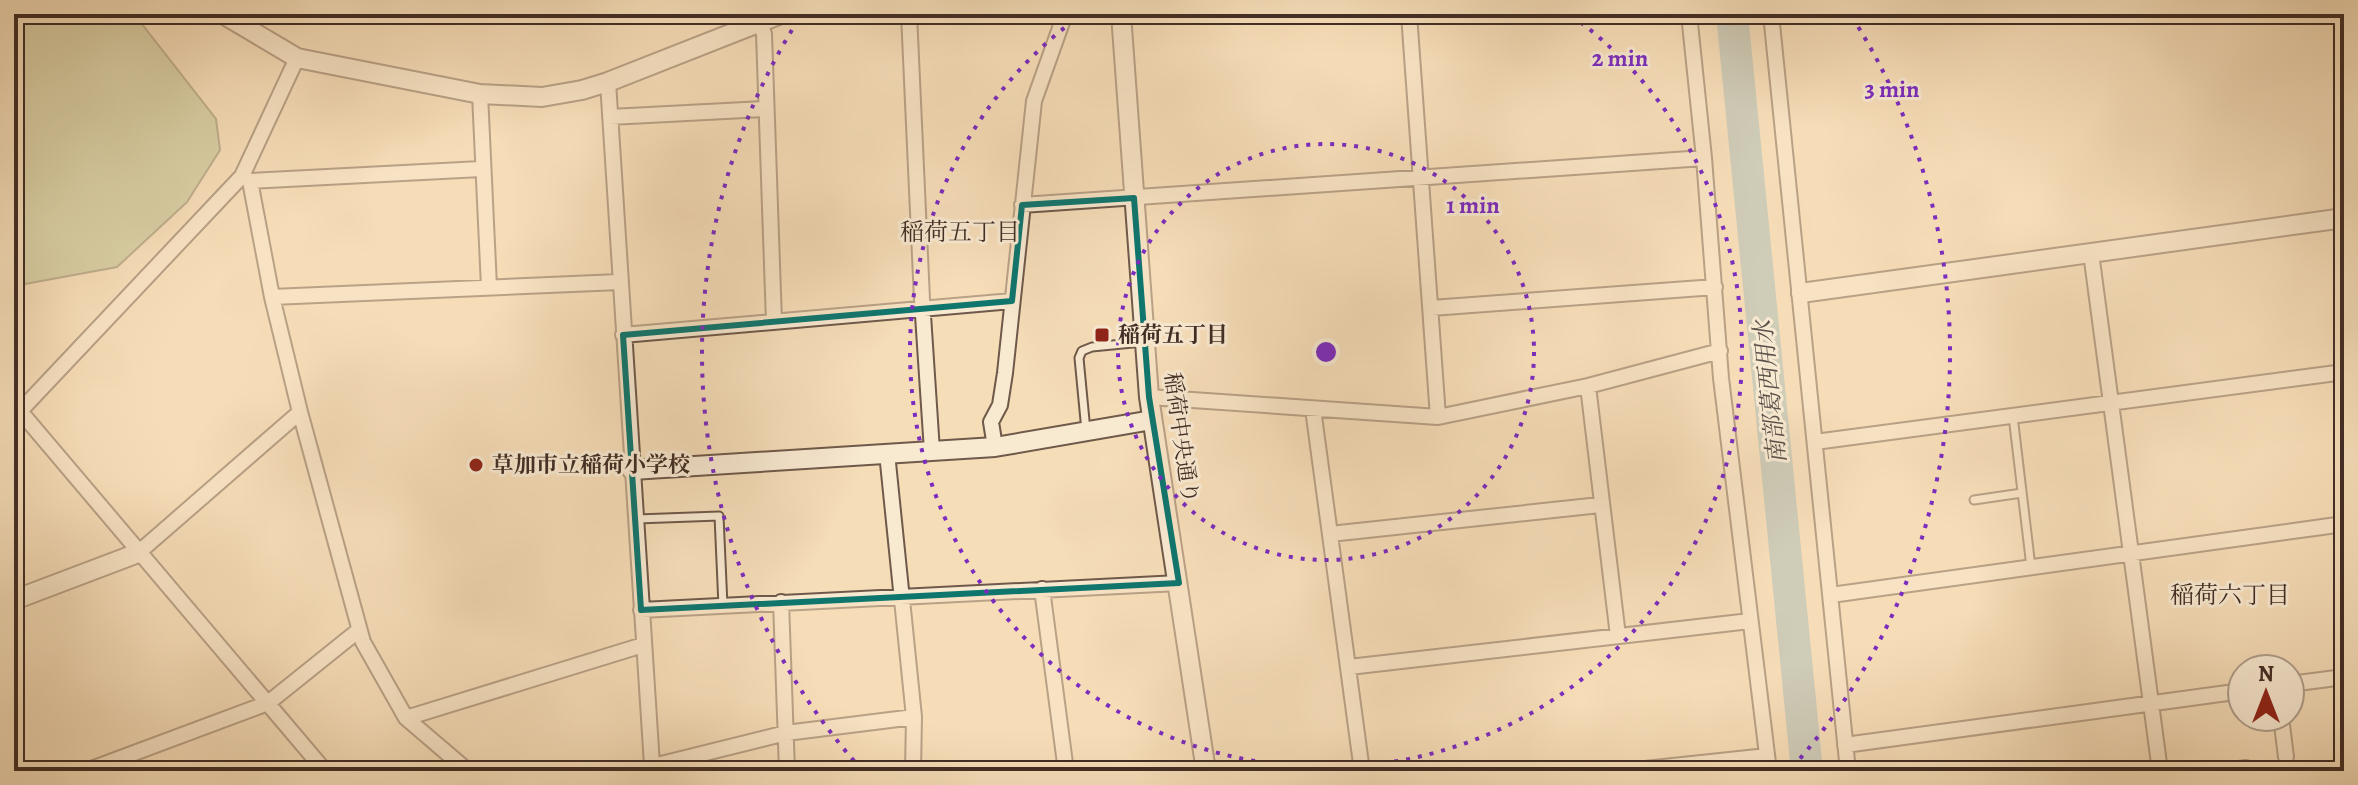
<svg xmlns="http://www.w3.org/2000/svg" width="2358" height="785" viewBox="0 0 2358 785" font-family="Alegreya,'Noto Serif JP',serif">
	<style>
		.grass { fill: #b9c291; stroke: #7e785b; stroke-width: 2 }
		.lines { fill: none; stroke-linecap: round; stroke-linejoin: round }
		.river { stroke: #a0b9b9; stroke-width: 32 }
		.service-casing { stroke: #6f594a; stroke-width: 11 }
		.minor-casing { stroke: #6f594a; stroke-width: 18 }
		.tertiary-casing { stroke: #6f594a; stroke-width: 22 }
		.service { stroke: #f8e9d1; stroke-width: 7 }
		.minor { stroke: #f8e9d1; stroke-width: 14 }
		.tertiary { stroke: #f8e9d1; stroke-width: 18 }
		.marked { fill: none; stroke: #0f766e; stroke-width: 6; stroke-linejoin: round }
		.ring { fill: none; stroke: #7b2cbf; stroke-width: 4; stroke-dasharray: 4 8 }
		.poi-dot { fill: #8f2418; stroke: #f8e9d1; stroke-width: 3 }
		.labels { text-anchor: middle; dominant-baseline: central; stroke-width: 6; stroke-linejoin: round; paint-order: stroke }
		.poi-label { font-size: 22px; font-weight: bold; fill: #422d25; stroke: #f8e9d1; text-anchor: start }
		.street-label { font-size: 22px; fill: #422d25; stroke: #f8e9d1 }
		.neighbourhood-label { font-size: 24px; fill: #422d25; stroke: #f8e9d1 }
		.water-label { font-size: 24px; font-style: italic; fill: #5a504a; stroke: #f8e9d1 }
		.centre { fill: #7b2cbf; stroke: #f8e9d1; stroke-width: 4 }
		.ring-label { font-size: 24px; text-anchor: middle; font-weight: bold; fill: #7b2cbf; stroke: #f8e9d1; stroke-width: 6; stroke-linejoin: round; paint-order: stroke }
	</style>
	<rect width="100%" height="100%" fill="#f5ddb8"/>
	<filter id="stains"><feTurbulence type="fractalNoise" baseFrequency=".0025" numOctaves="4"/><feColorMatrix values="0 0 0 0 .2 0 0 0 0 .09 0 0 0 0 .02 0 0 0 .5 -.17"/></filter>
	<radialGradient id="worn" r=".72"><stop offset=".6" stop-color="#630" stop-opacity="0"/><stop offset="1" stop-color="#630" stop-opacity=".3"/></radialGradient>
	<path class="grass" d="M14,14H134L216,119L220,150L187,202L117,267L14,286Z"/>
	<g class="lines">
		<path class="river" d="M1732,14L1807,771"/>
		<defs>
			<path id="service" d="M2013,416L2031,567
				M1086,431L1079,358L1082,351L1092,347L1143,342
				M1974,500L2022,493
				M637,519L719,516L723,606"/>
			<path id="minor" d="M909,14L922,300L932,451
				M1409,14L1438,417
				M1689,14L1704,158L1721,378L1769,771
				M1771,14L1848,771
				M760,24L764,34L774,322
				M608,82L652,765
				M480,94L489,287
				M610,117L766,109
				M242,176L250,181L272,297L300,412L363,642L406,718L468,771
				M250,181L481,169
				M1022,205L1704,158
				M2091,253L2160,771
				M272,297L619,282
				M1431,308L1715,287
				M623,335L1012,301
				M1588,386L1618,636
				M1149,397L1438,417L1588,386L1720,351
				M14,404L325,771
				M1313,409L1362,771
				M14,412L21,410L242,176L297,58
				M1815,442L2344,372
				M995,447L991,422L1000,405L1005,373L1034,101L1065,14
				M887,453L914,717L913,771
				M1330,534L1600,505
				M138,553L300,412
				M1042,589L1066,771
				M1831,595L2344,524
				M781,602L787,771
				M641,610L1179,583
				M1349,667L1750,621
				M2290,684L2344,677
				M2281,717L2286,757
				M406,718L643,645
				M1845,745L2242,691
				M86,771L268,703L359,630
				M633,771L786,733L914,717
				M1626,771L1767,756
				M2224,771L2246,768"/>
			<path id="tertiary" d="M223,14L297,58L480,94L542,97L582,90L608,82L781,14
				M1121,14L1149,397L1206,771
				M1801,293L2344,218
				M632,470L995,447L1152,420
				M14,600L138,553"/>
		</defs>
		<use href="#service" class="service-casing"/>
		<use href="#minor" class="minor-casing"/>
		<use href="#tertiary" class="tertiary-casing"/>
		<use href="#service" class="service"/>
		<use href="#minor" class="minor"/>
		<use href="#tertiary" class="tertiary"/>
	</g>
	<path d="M0 0H2358V785H0ZM1134,198L1149,397L1179,583L641,610L623,335L1012,301L1022,205Z" fill="#f5ddb8" fill-opacity=".55" fill-rule="evenodd"/>
	<path class="marked" d="M1134,198L1149,397L1179,583L641,610L623,335L1012,301L1022,205Z"/>
	<g class="ring">
		<circle cx="1326" cy="352" r="208"/>
		<path d="M1571 15A416 416 0 1 1 1081 15"/>
		<path d="M862 770A624 624 0 0 1 800 17M1852 17A624 624 0 0 1 1790 770"/>
	</g>
	<g class="poi-dot">
		<rect x="1094" y="327" width="16" height="16" rx="4"/>
		<circle cx="476" cy="465" r="8"/>
	</g>
	<g class="labels">
		<g class="poi-label">
			<text x="1118" y="335">稲荷五丁目</text>
			<text x="492" y="465">草加市立稲荷小学校</text>
		</g>
		<g class="street-label">
			<text transform="translate(1181 438) rotate(82)">稲荷中央通り</text>
		</g>
		<g class="neighbourhood-label">
			<text x="960" y="232">稲荷五丁目</text>
			<text x="2230" y="595">稲荷六丁目</text>
		</g>
		<g class="water-label">
			<text transform="translate(1770 392) rotate(-96)">南部葛西用水</text>
		</g>
	</g>
	<circle cx="1326" cy="352" r="12" class="centre"/>
	<g class="ring-label">
		<text x="1620" y="66">2 min</text>
		<text x="1892" y="97">3 min</text>
		<text x="1473" y="213">1 min</text>
	</g>
	<rect width="2358" height="785" fill="none" stroke="#f5ddb8" stroke-width="48"/>
	<rect x="16" y="16" width="2326" height="753" fill="none" stroke="#422d25" stroke-width="4"/>
	<rect x="24" y="24" width="2310" height="737" fill="none" stroke="#422d25" stroke-width="2"/>
	<g transform="translate(2266 693)"><circle r="38" fill="#f8e9d1" stroke="#af9e8c" stroke-width="2"/>
	<path d="M0-6L14 30L0 20L-14 30Z" fill="#8f2418"/>
	<text y="-12" font-size="22" font-weight="bold" text-anchor="middle" fill="#422d25">N</text>
	</g>
	<rect width="100%" height="100%" filter="url(#stains)"/>
	<rect width="100%" height="100%" fill="url(#worn)"/>
</svg>
